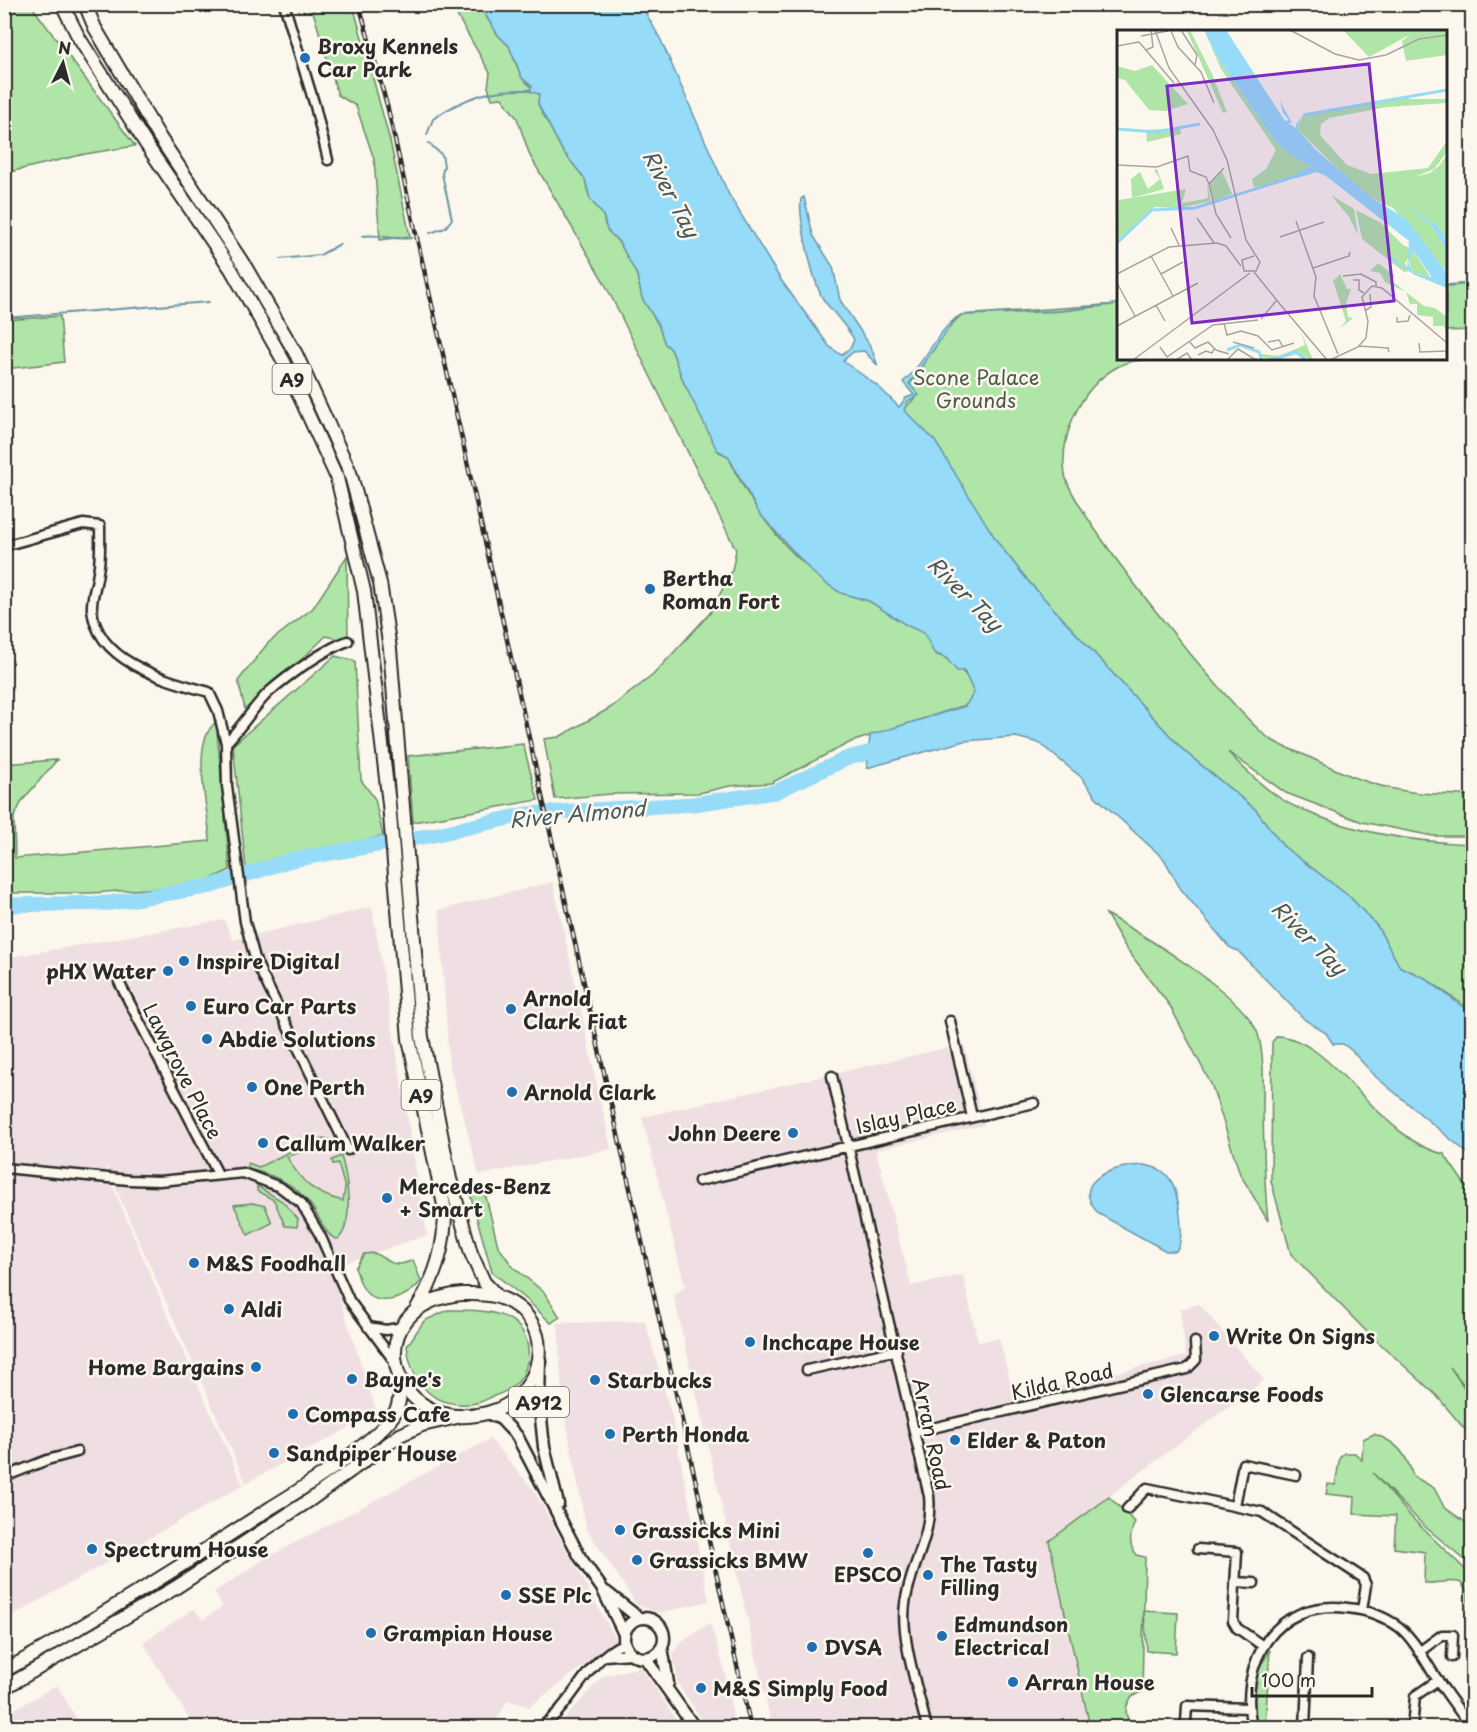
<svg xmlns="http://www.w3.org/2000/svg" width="1477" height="1732" viewBox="0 0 1477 1732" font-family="'Playpen Sans',sans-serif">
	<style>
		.built { fill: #efdfe2 }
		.green { fill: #afe5a7; stroke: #6d8869; stroke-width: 1.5 }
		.water { fill: #96dbf8; stroke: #6b95a6; stroke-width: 1.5 }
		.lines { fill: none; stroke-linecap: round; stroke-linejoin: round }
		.stream { stroke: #6b95a6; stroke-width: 2 }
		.river { stroke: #96dbf8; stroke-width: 15 }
		.minor-casing { stroke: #2b2b2b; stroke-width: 13 }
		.major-casing { stroke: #2b2b2b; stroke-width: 15 }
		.highway-casing { stroke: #2b2b2b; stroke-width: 16 }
		.minor { stroke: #fbf7ec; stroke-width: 8 }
		.major { stroke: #fbf7ec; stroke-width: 10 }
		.highway { stroke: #fbf7ec; stroke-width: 12 }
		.rail-casing { stroke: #2b2b2b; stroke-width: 4.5 }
		.rail { stroke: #fbf7ec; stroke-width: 2; stroke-dasharray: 7; stroke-linecap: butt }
		.poi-dot { fill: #1f6fb2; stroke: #fbf7ec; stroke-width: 2 }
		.labels { text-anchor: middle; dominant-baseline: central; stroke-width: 5; stroke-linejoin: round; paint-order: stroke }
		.shield { fill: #fbf7ec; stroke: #696865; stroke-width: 1.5 }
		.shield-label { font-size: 18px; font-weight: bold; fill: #2b2b2b }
		.poi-label { font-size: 20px; font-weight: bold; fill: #2b2b2b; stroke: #fbf7ec; text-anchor: start }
		.park-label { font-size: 20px; fill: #4c5a4a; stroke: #fbf7ec }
		.street-label { font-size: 20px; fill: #2b2b2b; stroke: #fbf7ec }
		.water-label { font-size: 21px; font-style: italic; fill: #46575e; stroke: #fbf7ec }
		.inset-river { fill: none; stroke: #96dbf8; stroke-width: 3 }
		.inset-road { fill: none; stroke: #a8a59f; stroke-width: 1.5 }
		.view { fill: #7b2cbf; fill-opacity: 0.15; stroke: #7b2cbf; stroke-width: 3 }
		.inset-edge { fill: none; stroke: #2b2b2b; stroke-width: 3 }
	</style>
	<rect width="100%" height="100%" fill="#fbf7ec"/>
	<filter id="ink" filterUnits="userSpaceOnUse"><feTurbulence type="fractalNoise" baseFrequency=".0167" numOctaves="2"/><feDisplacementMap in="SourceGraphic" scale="12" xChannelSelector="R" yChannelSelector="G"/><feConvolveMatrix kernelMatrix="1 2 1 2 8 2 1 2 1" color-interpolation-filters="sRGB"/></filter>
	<g filter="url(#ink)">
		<path class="built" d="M553,882L611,1149L479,1175L449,1064L439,910Z
			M372,907L427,1235L330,1268L377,1413L246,1483L106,1166L105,1168L175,1333L243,1485L5,1620V958L224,920L233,940Z
			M964,1044L984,1125L876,1150L911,1286L963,1275L978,1342L999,1338L1014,1397L1186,1356L1180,1309L1199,1304L1264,1380L1049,1541L1089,1727H772L674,1296L685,1286L642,1117Z
			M645,1321L672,1417L709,1601L660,1613L637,1605L586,1528L562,1400L558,1323Z
			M490,1439L533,1489L617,1641L529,1707L508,1700L493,1727H194L143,1642L194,1609L203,1620L223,1606L214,1592L268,1557Z
			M710,1623L723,1665L734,1721L729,1727H711L704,1723L678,1684L673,1653L681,1642Z
			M641,1667L681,1727H557L603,1676Z
			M57,1685L81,1727H5V1715Z"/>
		<path class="green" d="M4,5H31L135,146L85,154L5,173Z
			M311,5H353L390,141L410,236L380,240L374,159L356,106L338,95Z
			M451,5H479L498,35L509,46L522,78L539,94L538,104L562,150L585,179L590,199L603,215L605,225L622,247L637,275L642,298L658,324L665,344L671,349L684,383L719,452L728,456C753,512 792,563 845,593C853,598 863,598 871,602C890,612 906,626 926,634L935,654C953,660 968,673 974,690L969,704L851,742L771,783L730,786L699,793L611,794L555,799L544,739L559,737L610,708L653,675L710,613L732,571L736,550L604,282L530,156L517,118L502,98L492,99L488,87L490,73Z
			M1472,283V330L1446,331V285Z
			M1118,304V358L1148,359C1141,360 1133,361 1126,363C1085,379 1058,432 1065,475C1073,515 1233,713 1270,739C1281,746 1295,751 1307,756C1338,771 1370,786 1405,791C1427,795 1450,794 1472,796V836H1433L1362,822L1286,793L1228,752C1245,770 1273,797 1296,807C1349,832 1415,842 1472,844V1011L1425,978L1400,967L1377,926L1350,897L1283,846L1256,810L1184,751L1029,582L998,543L903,410L918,395L909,385L948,328L961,315Z
			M60,316L64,362L5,369V320Z
			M347,556L348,641L326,636L267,693L245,709L238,681L268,643L313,608Z
			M335,656L355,661L361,780L375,799L383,836L246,869L233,745Z
			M216,722L230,870L202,883L188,886L92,893H5L4,764L57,760L22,801L14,818L15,858L210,841C209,811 189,743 216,722Z
			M523,744L538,800L413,822L408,756Z
			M1106,914C1143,935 1245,995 1258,1034C1265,1058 1263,1087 1263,1112C1264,1149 1264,1185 1268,1221L1240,1174L1212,1086L1170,1006L1126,948Z
			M1277,1036C1334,1038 1380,1141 1444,1154L1466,1186L1472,1188V1395L1450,1367L1472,1399V1438L1436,1395L1364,1329L1291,1254L1271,1181L1272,1042Z
			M324,1138L332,1141L335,1146L326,1142L287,1157C302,1183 314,1194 343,1201L345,1188L338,1163L333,1164L332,1160L341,1156C347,1175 355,1223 338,1239C326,1239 318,1213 310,1204C294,1183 272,1174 247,1169L248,1163L259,1167L313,1140Z
			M257,1186L282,1201L298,1219L297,1227L285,1226L274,1200L257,1191Z
			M480,1191L486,1197L498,1246L513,1267L544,1292L560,1317L551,1323L526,1299L492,1272L470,1194Z
			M252,1203L265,1206L272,1223L248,1235L234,1205Z
			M374,1253C390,1261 393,1269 413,1260L421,1281C408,1299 375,1311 362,1286C359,1281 358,1274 355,1268L364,1254Z
			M448,1310C480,1310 524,1309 528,1349C529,1360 525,1375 517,1383C510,1390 503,1393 494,1396C488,1398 483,1402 477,1403C434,1410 412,1385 407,1346L424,1321Z
			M1374,1434C1397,1442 1406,1453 1413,1476L1434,1488L1444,1507L1472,1527V1566L1423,1525L1373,1473L1414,1520L1472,1576V1614L1467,1613L1468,1593L1461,1583C1451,1579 1436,1584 1424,1583L1425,1552L1394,1548L1396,1516L1354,1514L1355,1497L1326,1494L1328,1484L1335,1485L1340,1457L1344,1453H1355L1362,1460L1363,1439Z
			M1109,1497L1135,1522C1130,1533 1128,1545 1136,1555L1145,1557L1142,1692C1124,1697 1121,1716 1135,1727H1090L1049,1541Z
			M1144,1611L1178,1613L1176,1653L1147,1651Z
			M1270,1650L1265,1727L1257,1728C1251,1704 1253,1685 1260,1662H1263Z"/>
		<path class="water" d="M479,5H641L660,38L729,195L781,280L829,346L841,355L851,347L854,339C846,326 835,314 825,302C814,288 798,217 801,199L804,197L813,235L833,267L840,300L871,347L878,366L864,351L853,352L843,361L879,387L899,407L906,398L914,395L903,382C925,364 934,335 956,318L909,384L919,395L908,401L904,410L935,441L998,543L1029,582L1184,751L1256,810L1283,846L1350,897L1377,926L1400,967L1425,978L1472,1014V1157L1376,1077L1351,1050L1343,1044H1333L1326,1033L1305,1020L1238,951L1229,947L1180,888L1164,859L1096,797L1081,777L1039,743L1016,737L964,741L867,768L870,735L965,706L974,693L964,671H957L946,658L934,653L924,633L906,625L869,601L841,593L825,583L811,571L759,513L728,456L717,450L684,383L671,349L665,344L658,324L642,298L637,275L619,242L607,230L603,215L590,199L585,179L562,150L538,104L539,94L529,91L532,86L522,78L509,46L498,35Z
			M1144,1165C1154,1167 1163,1169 1169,1178C1179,1190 1186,1239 1176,1251H1166L1099,1214C1066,1179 1118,1165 1144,1165Z"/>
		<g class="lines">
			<path class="stream" d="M427,135L433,119C466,96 491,89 531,90
				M428,143L442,155L444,166L442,174L452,219L445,228L430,233
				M362,236C381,233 391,241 412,238
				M280,259L320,255L340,244
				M1446,286L1472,284
				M4,318L209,302
				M955,319L961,315L1060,311L1118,304"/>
			<path class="river" d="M4,905L110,903L211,886L291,860L433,835L527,814L693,804L775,792L848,758L887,748"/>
			<defs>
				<path id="minor" d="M284,4L315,106L328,160
					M4,546L83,524L100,526C100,541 101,557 98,572C97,584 91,598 92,609C97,663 166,680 209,692L218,711L226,743
					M119,982L218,1174
					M950,1021L972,1117
					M832,1076L929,1496C933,1536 910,1566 905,1604C900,1638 919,1693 927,1728
					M348,1150L256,962L245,922L227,786L226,743C241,728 255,705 269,692C287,676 325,649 348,641
					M4,1168L129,1180L159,1181L243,1173L280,1187L301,1203L320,1235L349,1300L394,1361
					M699,1181L1034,1103
					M368,1327L386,1330L403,1327
					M807,1370L897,1350
					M915,1432L1187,1369L1196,1360L1195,1342
					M4,1477L47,1460L77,1452
					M1235,1506L1243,1464L1296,1475
					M1127,1509L1147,1488L1262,1512L1363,1578L1366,1585L1362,1610
					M1198,1549L1237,1552L1233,1621L1237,1628L1263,1646
					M1235,1582L1254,1583
					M1419,1652L1442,1635H1453L1452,1657
					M605,1656L632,1654
					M1186,1722L1187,1706L1248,1708
					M539,1728C575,1705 582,1663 624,1643
					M1252,1728C1238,1663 1275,1598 1348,1608C1366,1610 1384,1616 1399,1627C1415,1640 1426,1663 1437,1679C1448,1696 1460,1712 1472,1728
					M1305,1728L1308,1658
					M1412,1728L1415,1696L1438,1680"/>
				<path id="major" d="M540,1360L539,1399L544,1447L558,1504
					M487,1413L501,1419L517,1436L580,1557L603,1590L624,1634
					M606,1592L639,1618
					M624 1638a20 20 0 1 1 40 0a20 20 0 1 1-40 0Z
					M662,1647L668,1683
					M645,1658L695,1728"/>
				<path id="highway" d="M62,4L79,38L146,144L231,269L283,360L337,478L364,591L389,804L409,1039L445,1210C445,1247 436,1276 417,1308
					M85,4L95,28L160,138L246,268L296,354L350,472L380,583L390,649L422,1037L450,1179L471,1253L484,1282L498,1297
					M462,1294C474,1294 487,1293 498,1297C561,1318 546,1399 487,1413C387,1438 354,1304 462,1294Z
					M4,1671C96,1620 184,1564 272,1507C305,1487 370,1446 392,1417C400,1407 400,1395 400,1383
					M4,1688L175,1588L310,1500L400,1435L422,1425L466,1415"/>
			</defs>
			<use href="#minor" class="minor-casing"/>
			<use href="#major" class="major-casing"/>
			<use href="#highway" class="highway-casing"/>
			<use href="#minor" class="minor"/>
			<use href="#major" class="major"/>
			<use href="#highway" class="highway"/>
			<defs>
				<path id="rail" d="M359,4L388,109L751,1728"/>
			</defs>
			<use href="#rail" class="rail-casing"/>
			<use href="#rail" class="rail"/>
		</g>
	</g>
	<g class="poi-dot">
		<circle cx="305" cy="58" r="6"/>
		<circle cx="650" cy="589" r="6"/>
		<circle cx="184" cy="961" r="6"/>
		<circle cx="168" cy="971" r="6"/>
		<circle cx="191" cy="1006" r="6"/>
		<circle cx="511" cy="1009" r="6"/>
		<circle cx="207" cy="1039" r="6"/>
		<circle cx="252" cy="1087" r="6"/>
		<circle cx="512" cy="1092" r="6"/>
		<circle cx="793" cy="1133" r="6"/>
		<circle cx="263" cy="1143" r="6"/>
		<circle cx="387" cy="1198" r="6"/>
		<circle cx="194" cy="1263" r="6"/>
		<circle cx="229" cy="1309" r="6"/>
		<circle cx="1214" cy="1336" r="6"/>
		<circle cx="750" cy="1342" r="6"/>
		<circle cx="256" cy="1367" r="6"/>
		<circle cx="352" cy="1379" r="6"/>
		<circle cx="595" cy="1380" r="6"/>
		<circle cx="1148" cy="1394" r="6"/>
		<circle cx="293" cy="1414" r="6"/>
		<circle cx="610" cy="1434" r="6"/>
		<circle cx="955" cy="1440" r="6"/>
		<circle cx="274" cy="1453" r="6"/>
		<circle cx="620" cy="1530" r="6"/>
		<circle cx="92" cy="1549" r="6"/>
		<circle cx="868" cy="1553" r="6"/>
		<circle cx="637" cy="1560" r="6"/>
		<circle cx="928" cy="1575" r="6"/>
		<circle cx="506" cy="1595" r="6"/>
		<circle cx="371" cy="1633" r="6"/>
		<circle cx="942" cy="1636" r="6"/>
		<circle cx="812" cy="1647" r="6"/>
		<circle cx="1013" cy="1682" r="6"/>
		<circle cx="701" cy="1688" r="6"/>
	</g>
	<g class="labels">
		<g class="shield">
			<rect x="272.5" y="364" width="39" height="30" rx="4.5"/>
			<rect x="401.5" y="1080" width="39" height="30" rx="4.5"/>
			<rect x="509" y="1387" width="60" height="30" rx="4.5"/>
		</g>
		<g class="shield-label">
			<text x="292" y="379">A9</text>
			<text x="421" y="1095">A9</text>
			<text x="539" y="1402">A912</text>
		</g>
		<g class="poi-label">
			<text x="317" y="46">Broxy Kennels<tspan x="317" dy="23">Car Park</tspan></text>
			<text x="662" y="578">Bertha<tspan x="662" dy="23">Roman Fort</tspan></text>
			<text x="196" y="961">Inspire Digital</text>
			<text x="156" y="971" text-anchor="end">pHX Water</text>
			<text x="523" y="998">Arnold<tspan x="523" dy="23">Clark Fiat</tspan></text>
			<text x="203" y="1006">Euro Car Parts</text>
			<text x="219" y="1039">Abdie Solutions</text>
			<text x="264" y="1087">One Perth</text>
			<text x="524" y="1092">Arnold Clark</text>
			<text x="781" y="1133" text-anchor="end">John Deere</text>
			<text x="275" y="1143">Callum Walker</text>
			<text x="399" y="1186">Mercedes-Benz<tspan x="399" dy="23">+ Smart</tspan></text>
			<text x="206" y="1263">M&amp;S Foodhall</text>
			<text x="241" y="1309">Aldi</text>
			<text x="1226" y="1336">Write On Signs</text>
			<text x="762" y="1342">Inchcape House</text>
			<text x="244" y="1367" text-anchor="end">Home Bargains</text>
			<text x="364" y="1379">Bayne's</text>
			<text x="607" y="1380">Starbucks</text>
			<text x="1160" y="1394">Glencarse Foods</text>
			<text x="305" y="1414">Compass Cafe</text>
			<text x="622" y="1434">Perth Honda</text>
			<text x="967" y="1440">Elder &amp; Paton</text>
			<text x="286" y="1453">Sandpiper House</text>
			<text x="632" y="1530">Grassicks Mini</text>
			<text x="104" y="1549">Spectrum House</text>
			<text x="649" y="1560">Grassicks BMW</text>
			<text x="940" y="1564">The Tasty<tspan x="940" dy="23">Filling</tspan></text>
			<text x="868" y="1574" text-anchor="middle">EPSCO</text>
			<text x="518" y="1595">SSE Plc</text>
			<text x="954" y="1624">Edmundson<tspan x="954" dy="23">Electrical</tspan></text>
			<text x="383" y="1633">Grampian House</text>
			<text x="824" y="1647">DVSA</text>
			<text x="1025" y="1682">Arran House</text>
			<text x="713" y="1688">M&amp;S Simply Food</text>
		</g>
		<g class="park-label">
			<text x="976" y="377">Scone Palace<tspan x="976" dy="23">Grounds</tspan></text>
		</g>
		<g class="street-label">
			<text transform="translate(183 1071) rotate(63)">Lawgrove Place</text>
			<text transform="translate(906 1115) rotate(-13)">Islay Place</text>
			<text transform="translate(1062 1381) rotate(-13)">Kilda Road</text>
			<text transform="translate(932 1434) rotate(78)">Arran Road</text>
		</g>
		<g class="water-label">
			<text transform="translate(672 193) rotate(62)">River Tay</text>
			<text transform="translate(966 593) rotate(45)">River Tay</text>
			<text transform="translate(577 813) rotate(-5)">River Almond</text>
			<text transform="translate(1310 937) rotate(45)">River Tay</text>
		</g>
	</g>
	<g transform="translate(1117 30)">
		<rect width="330" height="330" fill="#fbf7ec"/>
		<path d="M73,0L95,44L110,82L106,83L70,1ZM87,0L102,30L155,107L169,122L192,134V138L167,152L137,157L135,149L149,139L159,120L104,39ZM226,0H330V25L289,31L285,11L294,4L252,27ZM35,35L71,74L49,81L32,80L8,50L0,48V36L18,41ZM294,67L292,69H330V73L270,77L212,88L204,94L203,105L230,135L254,144L311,138L330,111V122L317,139L298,147L313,143L323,135L330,124V211L321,196L298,182L315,196L330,221V242L276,178L255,168L223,141L180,99L186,85ZM63,98L64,104L30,112L29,100ZM40,139L47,159L15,168L14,149L23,142L31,159L43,149L37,140ZM105,141L115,164L96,171L93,154ZM90,151L94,171L62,178L38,177L0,211L2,170L69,159L65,173L88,169L91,167ZM214,165L237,179L241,205L232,187ZM239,180L264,193L286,215L292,218L294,214L291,224L295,219L314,248L295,242L291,228L288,233L291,241L287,242L245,209ZM261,233L278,246L272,249L307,276L318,278L330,287V307L327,296H316V287L300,285V274H293L289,262L268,252L263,243L253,241ZM223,244L230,259H234L229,273L231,287L236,288L222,299L229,291L216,251ZM184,302L196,330L180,324L159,330L145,327L144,324L162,326L188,315Z" fill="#afe5a7"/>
		<path d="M87,0H109L168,91L172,90L166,83L163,71L175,93H171L179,98V95L185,85L180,99L199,120L255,168L289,189L330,243V258L298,245L276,231L268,222L290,238L292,211L209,146L200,142L180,148V144L193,136L169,122L155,107L102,30ZM296,220L314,246V248L295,242L291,231ZM291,177L321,196L330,211V221L315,196Z" fill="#96dbf8" fill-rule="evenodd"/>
		<path class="inset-river" d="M186,85L330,60M0,99L39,102L83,94M0,213L35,180L78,178L183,145M110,320L123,315L142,322L145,330M153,330L179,322L189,330"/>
		<path class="inset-road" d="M38,0L52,38L96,100L110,130L129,210L143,232L139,241H127L125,230L137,226M64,0L80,25L78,35M173,0L218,24L242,30L269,25L302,9L330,5M54,1L61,17L84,42L97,73M24,6L51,1M22,12L57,53M0,16L22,12M29,20L36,17L34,0M0,135L40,137L71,126L73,141L89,147L92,154M107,138L92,154L99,184L114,208M80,188L97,213M179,191L199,247L197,266L221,324M54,198L62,215M163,207L207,192M34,226L56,266M196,238L232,226L233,222M137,242L162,273M0,244L52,217L100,213L109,216L124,236M44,244L66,232M226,246L244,244L259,252V256M236,250H242V260L247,263M0,253L18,286M162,273L210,330M39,275L48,291M249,280L254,277L253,264M280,287V292L291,291L293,285M144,289L159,271M107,293L110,305L124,301L141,306L155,320L177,313M0,296L81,253M72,311L78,318L91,312L99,320L112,324M116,312L137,318M151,312L162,310L166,317M302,313L303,322L330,321M242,316L271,318L272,322M43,317L50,327L96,295L141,290M81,325L89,321L95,323L97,319M16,330L133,243M59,330L70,323L75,330M110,330L121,319L139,330M213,330L241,317L249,308L251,291L245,267L255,256L265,258L330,313"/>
		<path class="view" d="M252,34L277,271L75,293L50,56Z"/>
		<rect width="330" height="330" class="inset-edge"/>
	</g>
	<rect width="1477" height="1732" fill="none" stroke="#fbf7ec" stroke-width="24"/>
	<rect x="12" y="12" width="1453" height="1708" fill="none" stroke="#2b2b2b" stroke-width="2" filter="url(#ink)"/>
	<g transform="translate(63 63) rotate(6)" stroke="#fbf7ec" stroke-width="4.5" paint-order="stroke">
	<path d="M0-4.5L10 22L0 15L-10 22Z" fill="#2b2b2b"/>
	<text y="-9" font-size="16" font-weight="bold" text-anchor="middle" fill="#2b2b2b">N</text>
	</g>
	<path d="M1252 1687v9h120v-9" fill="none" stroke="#2b2b2b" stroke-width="3"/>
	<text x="1261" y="1687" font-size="18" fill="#2b2b2b" stroke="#fbf7ec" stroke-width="4.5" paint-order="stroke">100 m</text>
</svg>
